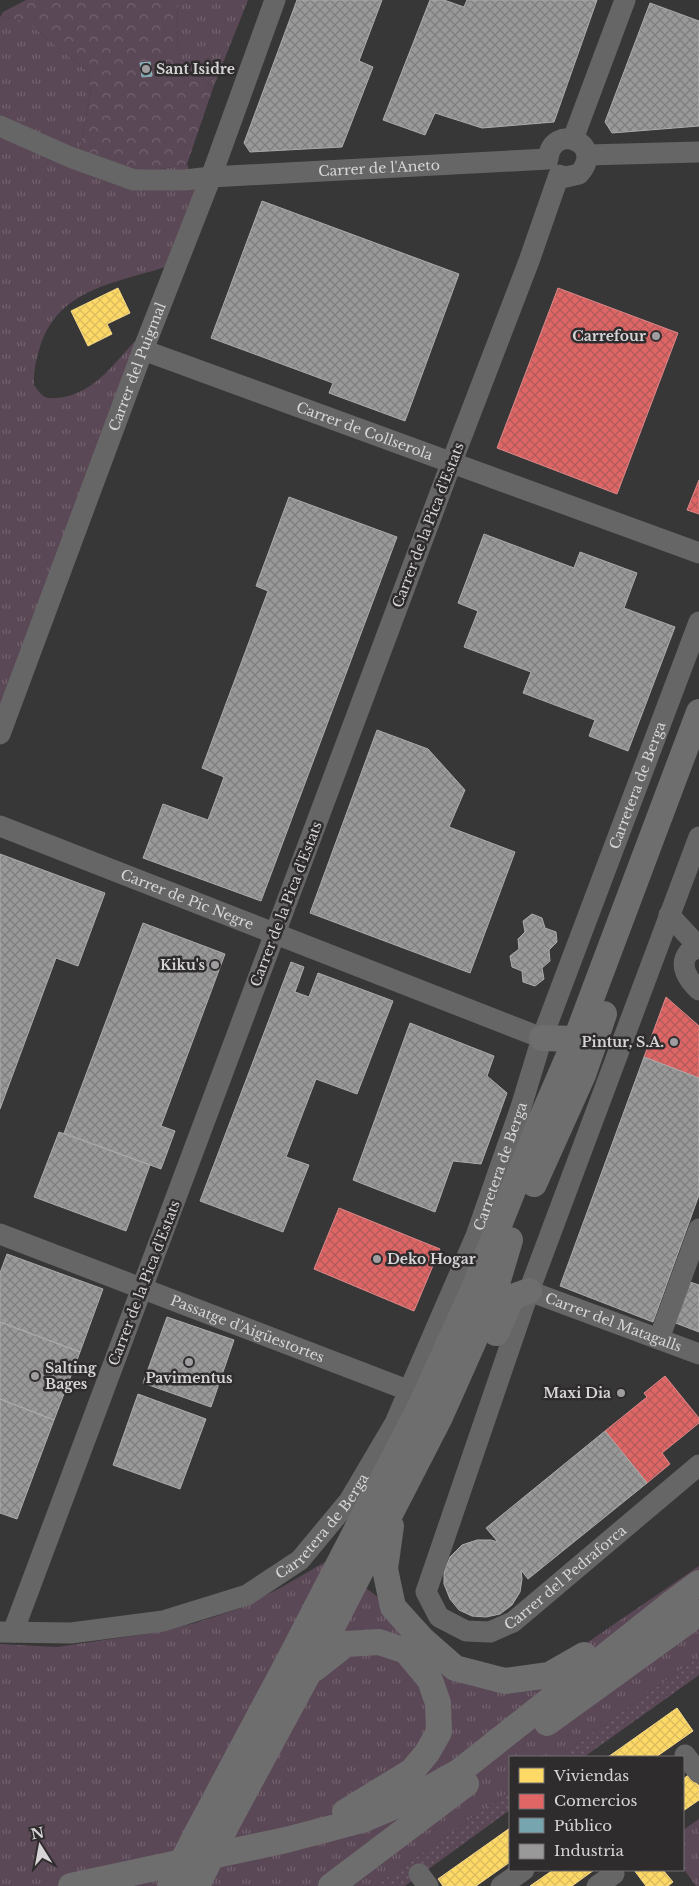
<svg xmlns="http://www.w3.org/2000/svg" width="699" height="1886" viewBox="0 0 699 1886" font-family="'Libre Baskerville',serif">
	<style>
		.grass { fill: url(#grass-tufts) }
		.forest { fill: url(#forest-crowns) }
		.park { fill: url(#park-dots) }
		.homes { fill: url(#homes-cross-hatch); stroke: #f3d888 }
		.shops { fill: url(#shops-cross-hatch); stroke: #dd8788 }
		.public { fill: url(#public-cross-hatch); stroke: #93b3bb }
		.industry { fill: url(#industry-cross-hatch); stroke: #ababab }
		.lines { fill: none; stroke-linecap: round; stroke-linejoin: round }
		.minor { stroke: #666; stroke-width: 21 }
		.major { stroke: #6f6e6f; stroke-width: 26 }
		.major-bridge { stroke: #6f6e6f; stroke-width: 26 }
		.poi-dot { fill: #9f9d9f; stroke: #2f2c2e; stroke-width: 2 }
		.labels { text-anchor: middle; dominant-baseline: central; stroke-width: 5; stroke-linejoin: round; paint-order: stroke }
		.poi-label { font-size: 14px; font-weight: bold; fill: #d6d4d6; stroke: #2f2c2e; text-anchor: end }
		.street-label { font-size: 14px; fill: #d6d4d6; stroke: #2f2c2e }
	</style>
	<defs>
		<pattern id="grass-tufts" width="24" height="20" patternUnits="userSpaceOnUse" patternTransform="scale(1.25)"><rect width="24" height="20" fill="#5b4856"/><path d="M3 7l-1-3M5 7V3M7 7l1-3M15 17l-1-3M17 17v-4M19 17l1-3" fill="none" stroke="#72626e"/></pattern>
		<pattern id="forest-crowns" width="20" height="18" patternUnits="userSpaceOnUse" patternTransform="scale(1.25)"><rect width="20" height="18" fill="#5b4856"/><path d="M2 6a3 3 0 1 1 6 0M12 15a3 3 0 1 1 6 0" fill="none" stroke="#72626e"/></pattern>
		<pattern id="park-dots" width="8" height="8" patternUnits="userSpaceOnUse" patternTransform="scale(1.25)"><rect width="8" height="8" fill="#5b4856"/><path d="M2 2h.1M6 6h.1" fill="none" stroke="#72626e" stroke-width="1.8" stroke-linecap="round"/></pattern>
		<pattern id="homes-cross-hatch" width="8" height="8" patternUnits="userSpaceOnUse" patternTransform="scale(1.25)"><rect width="8" height="8" fill="#ffd966"/><path d="M0 0l8 8M0 8l8-8" fill="none" stroke="#d9ba5e"/></pattern>
		<pattern id="shops-cross-hatch" width="8" height="8" patternUnits="userSpaceOnUse" patternTransform="scale(1.25)"><rect width="8" height="8" fill="#e06666"/><path d="M0 0l8 8M0 8l8-8" fill="none" stroke="#b05b5b"/></pattern>
		<pattern id="public-cross-hatch" width="8" height="8" patternUnits="userSpaceOnUse" patternTransform="scale(1.25)"><rect width="8" height="8" fill="#76a5af"/><path d="M0 0l8 8M0 8l8-8" fill="none" stroke="#66878e"/></pattern>
		<pattern id="industry-cross-hatch" width="8" height="8" patternUnits="userSpaceOnUse" patternTransform="scale(1.25)"><rect width="8" height="8" fill="#999"/><path d="M0 0l8 8M0 8l8-8" fill="none" stroke="#7e7e7e"/></pattern>
	</defs>
	<rect width="100%" height="100%" fill="#383738"/>
	<path class="grass" d="M178,0H248L213,88L204,79L198,70L191,71L179,64L177,58Z
		M0,17L26,21L86,70L89,76L91,91L80,149C123,166 141,176 187,164L198,196L171,265C120,283 59,286 40,347C36,360 33,372 34,385C37,389 41,395 45,397C51,399 59,398 64,397C95,391 114,364 134,342H138L0,716Z
		M325,1562L352,1578L382,1600L402,1636L524,1691L572,1653L699,1566V1657L558,1757H510V1791L375,1886H0V1644L57,1647L151,1633L195,1623L241,1608L282,1587Z
		M699,1819V1886H696L683,1868V1830Z"/>
	<path class="forest" d="M26,0H178L177,57L179,64L191,71L198,70L204,79L213,88L187,164C146,175 123,167 84,155L80,149L91,91L89,76L86,70L26,21L0,17L3,12Z"/>
	<path class="park" d="M699,1657V1675L584,1757H558Z
		M510,1791V1810L405,1886H375Z"/>
	<path class="homes" d="M118,288L130,313L107,324L112,334L88,346L71,311Z
		M677,1708L693,1731L656,1757H608Z
		M690,1774L699,1786V1800L683,1811V1779Z
		M510,1828V1862L476,1886H443L438,1879Z
		M553,1870H594L572,1886H530Z
		M634,1870H663L673,1882L668,1886H646Z"/>
	<path class="shops" d="M558,288L678,333L617,494L497,448Z
		M699,480V514L687,510Z
		M666,997L699,1026V1078L644,1057Z
		M339,1208L440,1249L414,1311L314,1269Z
		M665,1376L699,1418V1423L662,1453L670,1464L647,1483L605,1431L647,1397L644,1393Z"/>
	<path class="public" d="M150,62L152,76L142,77L140,63Z"/>
	<path class="industry" d="M297,0H382L359,61L373,67L342,147L250,152L244,143Z
		M430,0H444L464,7L467,0H597L554,122L482,128L435,113L425,135L383,120Z
		M650,3L699,21V126L612,133L605,122Z
		M262,201L459,274L405,421L329,393L333,383L211,338Z
		M289,497L397,537L261,901L143,858L163,804L208,820L224,777L202,768L268,591L256,586Z
		M484,534L574,568L580,552L637,573L624,608L675,627L628,751L589,736L595,720L523,693L531,672L464,647L478,611L458,603Z
		M377,730L428,749L465,790L449,827L515,852L470,973L310,913Z
		M0,854L105,893L78,966L56,958L0,1109Z
		M532,914L542,918L545,928L556,932L557,942L549,950L550,961L542,968L544,979L535,986L523,982L522,971L512,967L510,956L519,949L518,939L525,932L523,921Z
		M143,923L225,954L161,1126L175,1131L161,1169L64,1133Z
		M291,962L304,967L295,992L309,997L318,973L393,1001L357,1094L316,1079L286,1157L309,1165L283,1232L200,1201Z
		M410,1023L494,1056L487,1076L507,1093L481,1164L453,1161L435,1212L353,1180Z
		M644,1057L699,1078V1195L653,1322L560,1286Z
		M59,1132L150,1165L126,1231L34,1197Z
		M7,1254L103,1289L80,1352L0,1322V1273Z
		M687,1281L699,1285V1332L673,1322Z
		M167,1317L234,1340L211,1407L143,1383Z
		M0,1322L80,1352L54,1420L0,1399Z
		M138,1394L206,1419L180,1489L113,1465Z
		M0,1399L54,1420L17,1519L0,1513Z
		M605,1431L647,1483L528,1579L521,1570L522,1579L520,1592L512,1605L500,1614L486,1617L472,1616L459,1610L450,1599L444,1584V1571L450,1557L462,1545L477,1540H491L498,1542L486,1528Z"/>
	<g class="lines">
		<g class="minor">
			<path id="s1" d="M0,126L70,157L134,180H185L211,177L548,159C552,121 607,143 579,174L566,177L559,175L529,261L451,464L13,1632"/>
			<path d="M573,139L625,0"/>
			<path d="M587,155L699,152"/>
			<path id="s2" d="M143,350L699,553"/>
			<path id="s3" d="M0,734L143,350L211,177L275,0"/>
			<path id="s4" d="M0,826L542,1038"/>
			<path id="s5" d="M699,837L529,1291L426,1592L439,1617L466,1631L490,1632L513,1622L699,1465"/>
			<path d="M669,915L699,947"/>
			<path d="M699,947L689,952C678,965 688,980 699,990"/>
			<path id="s6" d="M0,1234L410,1391"/>
			<path id="s7" d="M529,1291L699,1354"/>
			<path d="M659,1339L699,1229"/>
			<path id="s8" d="M0,1632L71,1633L163,1621L247,1595L300,1560L349,1501L395,1423L476,1236L521,1107L542,1038L699,622"/>
			<path d="M685,1755L699,1773"/>
			<path d="M419,1874L428,1886"/>
			<path d="M501,1886L524,1870"/>
			<path d="M597,1886L614,1874"/>
		</g>
		<path class="major" d="M542,1038L576,1039L587,1035L588,1033
			M534,1184L583,1075L604,1014
			M496,1333L512,1297L529,1291
			M391,1526L385,1569L393,1607L422,1639L455,1668L505,1681L549,1675L584,1655
			M314,1669L346,1644L379,1642L406,1651L430,1680L438,1703L439,1732L427,1753L412,1771L345,1812
			M547,1723L699,1613
			M226,1826L308,1674L440,1417L492,1300L510,1240
			M198,1831L287,1664L420,1407L474,1288L541,1120L576,1039L699,712
			M71,1886L286,1840L362,1820L407,1801L460,1771L672,1603L699,1583
			M331,1886L466,1784"/>
		<path class="major-bridge" d="M170,1886L198,1831
			M197,1886L226,1826"/>
	</g>
	<g class="poi-dot">
		<circle cx="146" cy="69" r="5"/>
		<circle cx="656" cy="336" r="5"/>
		<circle cx="215" cy="965" r="5"/>
		<circle cx="674" cy="1042" r="5"/>
		<circle cx="377" cy="1259" r="5"/>
		<circle cx="189" cy="1362" r="5"/>
		<circle cx="35" cy="1376" r="5"/>
		<circle cx="621" cy="1393" r="5"/>
	</g>
	<g class="labels">
		<g class="poi-label">
			<text x="156" y="69" text-anchor="start">Sant Isidre</text>
			<text x="646" y="336">Carrefour</text>
			<text x="205" y="965">Kiku's</text>
			<text x="664" y="1042">Pintur, S.A.</text>
			<text x="387" y="1259" text-anchor="start">Deko Hogar</text>
			<text x="45" y="1368" text-anchor="start">Salting<tspan x="45" dy="16">Bages</tspan></text>
			<text x="189" y="1378" text-anchor="middle">Pavimentus</text>
			<text x="611" y="1393">Maxi Dia</text>
		</g>
		<g class="street-label">
			<text stroke="none"><textPath href="#s1" startOffset="390">Carrer de l'Aneto</textPath></text>
			<text stroke="none"><textPath href="#s3" startOffset="392">Carrer del Puigmal</textPath></text>
			<text stroke="none"><textPath href="#s2" startOffset="236">Carrer de Collserola</textPath></text>
			<text transform="translate(428 525) rotate(-69)">Carrer de la Pica d'Estats</text>
			<text stroke="none"><textPath href="#s8" startOffset="1165">Carretera de Berga</textPath></text>
			<text stroke="none"><textPath href="#s4" startOffset="201">Carrer de Pic Negre</textPath></text>
			<text transform="translate(286 904) rotate(-69)">Carrer de la Pica d'Estats</text>
			<text stroke="none"><textPath href="#s8" startOffset="760">Carretera de Berga</textPath></text>
			<text transform="translate(144 1283) rotate(-69)">Carrer de la Pica d'Estats</text>
			<text stroke="none"><textPath href="#s7" startOffset="90">Carrer del Matagalls</textPath></text>
			<text stroke="none"><textPath href="#s6" startOffset="265">Passatge d'Aigüestortes</textPath></text>
			<text stroke="none"><textPath href="#s8" startOffset="355">Carretera de Berga</textPath></text>
			<text stroke="none"><textPath href="#s5" startOffset="979">Carrer del Pedraforca</textPath></text>
		</g>
	</g>
	<rect x="509" y="1756" width="175" height="115" fill="#2f2c2e" stroke="#726f71"/>
	<rect x="519" y="1768" width="25" height="15" fill="#ffd966" stroke="#726f71"/>
	<text x="554" y="1781" font-size="15" fill="#d6d4d6">Viviendas</text>
	<rect x="519" y="1794" width="25" height="15" fill="#e06666" stroke="#726f71"/>
	<text x="554" y="1806" font-size="15" fill="#d6d4d6">Comercios</text>
	<rect x="519" y="1818" width="25" height="15" fill="#76a5af" stroke="#726f71"/>
	<text x="554" y="1831" font-size="15" fill="#d6d4d6">Público</text>
	<rect x="519" y="1844" width="25" height="15" fill="#999999" stroke="#726f71"/>
	<text x="554" y="1856" font-size="15" fill="#d6d4d6">Industria</text>
	<g transform="translate(40 1846) rotate(349)" stroke="#2f2c2e" stroke-width="4" paint-order="stroke">
	<path d="M0-4L9 19L0 12L-9 19Z" fill="#d6d4d6"/>
	<text y="-8" font-size="14" font-weight="bold" text-anchor="middle" fill="#d6d4d6">N</text>
	</g>
</svg>
